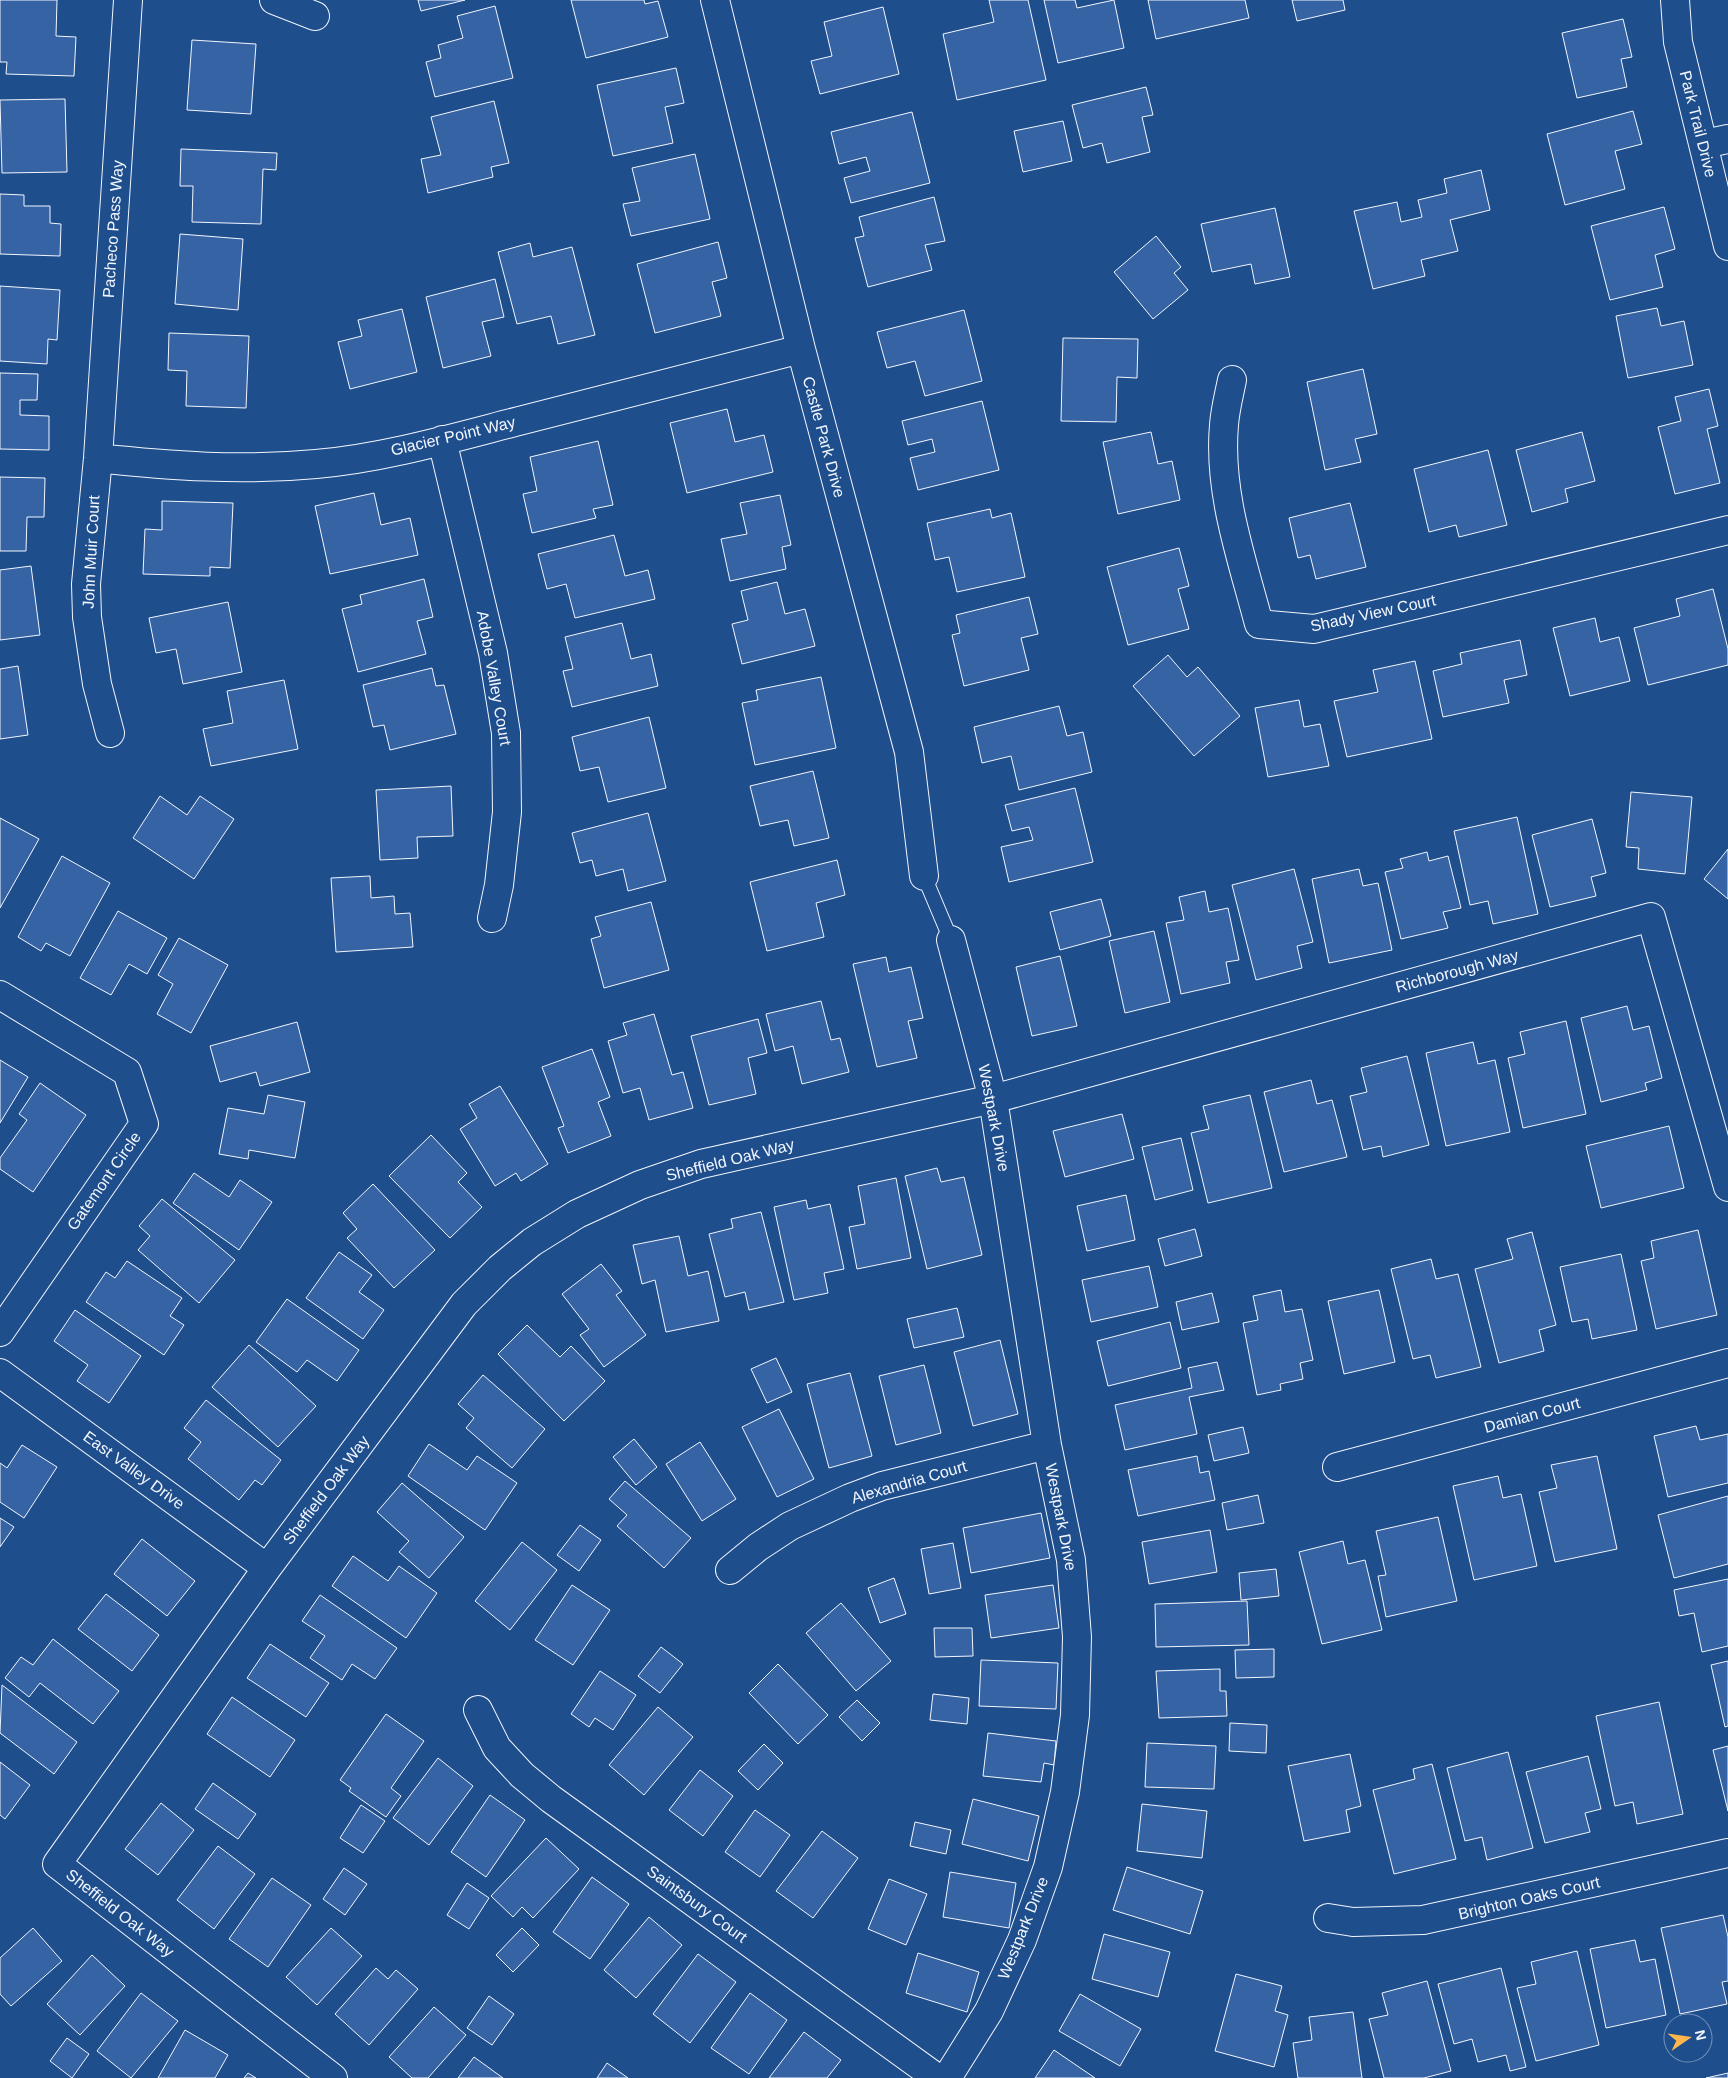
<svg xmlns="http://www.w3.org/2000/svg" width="1728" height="2078" viewBox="0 0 1728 2078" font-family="Helvetica,sans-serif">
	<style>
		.building { fill: #3563a3; stroke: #f2f6ff }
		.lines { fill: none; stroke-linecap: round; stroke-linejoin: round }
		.lane-casing { stroke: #f2f6ff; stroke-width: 16 }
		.street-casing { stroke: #f2f6ff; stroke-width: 30 }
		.lane { stroke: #1f4e8c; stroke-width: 14 }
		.street { stroke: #1f4e8c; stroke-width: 28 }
		.labels { text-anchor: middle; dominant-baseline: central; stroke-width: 4; stroke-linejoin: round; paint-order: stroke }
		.street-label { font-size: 16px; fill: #f2f6ff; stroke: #1f4e8c }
	</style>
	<rect width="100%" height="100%" fill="#1f4e8c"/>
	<path class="building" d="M0,0H57L56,36L76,37L74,76L6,74L7,62H0Z
		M418,0H465L421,11Z
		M571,0H644L645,4L658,1L668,37L586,58Z
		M989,0H1028L1046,80L957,100L943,34L994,22Z
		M1044,0H1075L1077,8L1114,0L1124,48L1058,63Z
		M1148,0H1245L1249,18L1156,39Z
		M1292,0H1343L1345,10L1297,21Z
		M495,6L513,78L435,97L426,62L441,58L438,45L463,38L457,16Z
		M883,7L899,74L820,94L811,61L832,56L824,22Z
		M1623,19L1632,57L1621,59L1627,87L1577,98L1562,33Z
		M192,40L256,44L251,114L187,110Z
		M676,68L684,103L665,107L673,143L613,156L597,85Z
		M1146,87L1153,115L1142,117L1150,152L1107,163L1102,143L1083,148L1072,105Z
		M65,99L67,172L2,173L0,100Z
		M494,101L509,163L491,167L493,177L428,193L421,159L441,155L431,117Z
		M1633,111L1642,144L1615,151L1625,189L1565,205L1547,134Z
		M912,112L930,183L851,203L844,178L870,171L866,157L839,164L831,132Z
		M1063,121L1072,161L1023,172L1014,131Z
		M181,149L277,153L276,170L263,169L261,224L192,222L193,186H180Z
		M695,154L710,219L631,236L623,204L640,201L632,168Z
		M1481,170L1490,210L1450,220L1458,251L1421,260L1425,276L1373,289L1354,211L1397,202L1401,222L1422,217L1418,200L1447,193L1444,179Z
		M0,194L24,195V206H50V223L61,224L60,256L0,254Z
		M934,197L945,241L925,245L932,270L868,287L855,238L864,236L859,217Z
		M1664,207L1675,249L1655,255L1663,287L1610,300L1591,226Z
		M1275,208L1290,277L1255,284L1251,264L1212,272L1201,224Z
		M180,234L243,239L238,310L175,304Z
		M1156,236L1181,267L1174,273L1188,290L1153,319L1114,272Z
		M718,242L727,278L712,282L721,316L655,333L637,264Z
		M530,243L533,257L572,247L595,335L558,344L551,316L517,324L498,252Z
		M495,279L504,317L482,322L491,356L443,368L426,297Z
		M0,286L60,290L57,340L48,339L47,364L0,361Z
		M1657,308L1661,326L1684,321L1693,365L1628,378L1616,316Z
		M402,309L417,372L350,389L338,342L362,336L358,320Z
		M964,310L982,381L925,396L915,361L887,368L877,332Z
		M169,333L249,336L246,408L186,406L187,371L168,370Z
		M1063,338L1138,339L1137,378L1117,377L1116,422L1061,421Z
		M1363,369L1377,434L1355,439L1361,462L1325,470L1307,382Z
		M0,373L38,374L37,400H20V415L49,416V450L0,449Z
		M1709,389L1718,426L1707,429L1720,483L1675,494L1658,427L1681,421L1675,397Z
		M982,401L999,470L918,490L910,458L935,452L932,439L908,445L902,421Z
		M727,409L735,442L764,435L773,472L687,493L670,423Z
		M1151,432L1158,464L1172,461L1180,500L1118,514L1103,442Z
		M1582,432L1595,481L1565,489L1568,502L1532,512L1516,450Z
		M598,441L613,505L593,509L596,518L532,533L523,494L537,491L530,457Z
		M1488,450L1507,525L1459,537L1456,525L1429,532L1414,469Z
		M0,477L45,478L44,517H27L26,551H0Z
		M374,493L381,525L410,518L418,555L330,574L315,506Z
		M780,495L791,545L782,547L786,569L730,581L721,539L747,534L740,503Z
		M162,501L233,503L230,568L210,567V576L143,574L145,529L162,530Z
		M1350,503L1366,567L1316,579L1310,555L1298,558L1289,518Z
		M990,509L992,518L1011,513L1025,577L957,592L949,557L935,560L927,523Z
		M614,535L625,576L648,570L655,599L575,618L566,584L547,589L538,554Z
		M1179,548L1189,586L1178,589L1189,629L1128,645L1107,567Z
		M31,566L40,635L0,640V570Z
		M424,579L433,617L417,621L426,654L358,672L342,609L362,604L360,595Z
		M777,582L785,614L805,609L815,646L742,664L732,624L748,620L741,591Z
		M1713,589L1728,649V665L1648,685L1634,628L1680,616L1676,599Z
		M1029,597L1038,634L1021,638L1029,670L964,686L952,635L960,633L956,615Z
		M228,602L242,672L183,684L176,649L156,653L149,618Z
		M1595,618L1600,642L1619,637L1630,681L1570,696L1553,628Z
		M622,623L631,659L651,654L658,686L572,707L563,671L573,669L565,637Z
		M1520,640L1527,675L1504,680L1509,703L1443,717L1433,671L1462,664L1460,653Z
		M1168,655L1187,677L1198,667L1240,716L1194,756L1133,686Z
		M1415,661L1432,739L1347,757L1334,701L1378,692L1373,670Z
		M18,666L28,735L0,739V669Z
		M432,668L436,686L444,685L456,734L390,750L384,725L373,727L363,685Z
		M821,677L836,748L755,765L742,703L758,700L756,690Z
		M284,680L298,749L211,766L203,729L233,723L227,691Z
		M1299,700L1304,727L1320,724L1329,766L1268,777L1255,708Z
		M1059,706L1067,736L1083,732L1092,772L1019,790L1011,756L982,763L974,727Z
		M649,717L666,788L608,802L599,767L580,771L572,737Z
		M813,771L829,838L794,846L788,820L760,826L750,786Z
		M451,786L453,836L417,837L418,858L380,860L376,790Z
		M1075,788L1093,862L1009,882L1001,847L1033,840L1029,827L1012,831L1005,805Z
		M1631,792L1692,797L1685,874L1638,869L1639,848L1626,847Z
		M160,796L187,815L200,796L234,819L194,879L133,838Z
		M648,813L666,881L628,891L623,869L596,876L592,860L580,863L572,833Z
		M1517,817L1538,914L1493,924L1488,901L1470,905L1454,831Z
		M0,818L39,839L0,908Z
		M1592,819L1606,873L1591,877L1596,896L1550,907L1532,835Z
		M1728,849V899L1704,879Z
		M1427,852L1429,861L1448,856L1461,908L1443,912L1448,928L1401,939L1385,872L1403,868L1400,859Z
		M62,856L110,883L70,956L46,943L41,951L18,937Z
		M837,860L845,895L816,903L824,937L767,951L750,882Z
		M1294,869L1313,942L1297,946L1302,968L1256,980L1232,885Z
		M1359,869L1363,886L1378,883L1392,950L1329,963L1312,879Z
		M370,876L371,898L394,896L395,914L410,913L413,947L336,952L331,878Z
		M1205,891L1209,912L1228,908L1239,960L1226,962L1230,983L1181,994L1166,923L1184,920L1179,897Z
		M1101,899L1111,936L1060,950L1050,912Z
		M651,902L669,970L604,988L591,939L601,936L595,917Z
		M118,911L167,938L147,974L129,964L111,995L80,978Z
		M1154,931L1170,1002L1125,1013L1109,941Z
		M179,938L228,965L191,1033L157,1014L173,984L158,975Z
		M1060,956L1077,1026L1032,1036L1016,967Z
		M886,957L889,972L911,967L923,1018L908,1021L917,1058L877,1067L853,964Z
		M821,1001L831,1040L840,1038L849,1072L802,1084L793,1046L775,1051L766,1014Z
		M1627,1006L1633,1030L1649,1026L1662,1078L1645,1083L1647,1090L1601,1102L1581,1018Z
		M654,1014L672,1075L683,1072L693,1108L649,1120L640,1088L623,1093L608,1041L627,1035L623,1023Z
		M758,1019L767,1053L748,1058L756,1094L709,1105L691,1036Z
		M1566,1021L1586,1114L1523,1128L1508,1058L1525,1054L1520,1032Z
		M297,1022L310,1072L260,1086L256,1072L220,1082L210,1046Z
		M1473,1042L1478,1064L1495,1060L1510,1132L1446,1146L1426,1053Z
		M592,1049L610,1097L598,1102L611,1136L568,1153L558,1128L564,1126L542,1067Z
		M1407,1056L1429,1145L1383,1157L1381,1146L1363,1150L1350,1096L1367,1092L1361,1068Z
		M0,1060L28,1077L0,1123Z
		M1311,1080L1317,1104L1332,1100L1347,1157L1284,1172L1264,1092Z
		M40,1083L86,1115L33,1192L0,1169V1158L27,1120L19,1114Z
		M500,1086L548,1164L521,1181L516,1173L495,1186L460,1129L477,1118L469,1104Z
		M268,1095L305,1102L295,1158L249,1150L248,1159L219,1154L228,1108L264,1114Z
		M1250,1095L1272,1188L1208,1203L1191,1133L1209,1129L1203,1106Z
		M1122,1114L1134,1159L1065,1177L1053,1131Z
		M1669,1126L1684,1188L1601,1208L1586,1146Z
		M431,1135L467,1173L458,1182L482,1207L450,1238L389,1176Z
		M1181,1138L1193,1190L1155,1200L1142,1147Z
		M937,1168L941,1182L964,1177L982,1255L927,1269L905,1176Z
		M194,1173L229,1197L240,1180L272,1202L239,1250L173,1203Z
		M896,1178L911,1258L857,1269L849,1227L865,1224L858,1186Z
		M373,1184L435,1250L394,1288L347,1238L357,1229L343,1213Z
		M1126,1195L1135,1240L1087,1251L1077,1206Z
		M162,1199L235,1260L199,1303L138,1250L150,1236L139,1226Z
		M806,1200L808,1209L830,1204L844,1269L824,1273L828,1293L794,1300L774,1207Z
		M761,1212L784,1302L749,1310L745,1292L725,1297L709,1234L733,1228L731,1219Z
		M1195,1229L1202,1256L1165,1266L1158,1239Z
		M1698,1230L1717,1315L1656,1329L1641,1261L1654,1258L1651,1241Z
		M1532,1232L1556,1325L1539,1330L1544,1351L1499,1363L1475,1269L1513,1259L1507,1239Z
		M679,1236L688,1276L708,1271L719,1321L666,1332L655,1280L642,1284L633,1245Z
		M339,1252L372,1275L359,1292L384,1310L363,1339L306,1298Z
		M1621,1254L1637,1330L1592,1339L1588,1319L1572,1322L1560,1267Z
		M1431,1259L1436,1279L1458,1274L1481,1367L1436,1378L1430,1355L1413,1359L1391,1269Z
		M127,1261L182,1298L170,1316L184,1325L164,1355L86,1302L106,1272L115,1278Z
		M601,1264L622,1291L616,1295L646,1335L604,1367L580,1335L589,1329L562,1294Z
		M1149,1266L1158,1307L1091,1322L1082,1280Z
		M1281,1290L1285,1312L1302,1309L1313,1360L1300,1363L1303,1379L1280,1384L1281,1390L1257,1395L1243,1323L1258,1320L1253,1296Z
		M1379,1290L1395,1362L1344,1374L1328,1301Z
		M1212,1293L1219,1322L1182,1330L1176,1302Z
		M287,1299L359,1350L337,1381L307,1360L297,1372L256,1342Z
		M957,1308L964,1337L914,1348L907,1319Z
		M75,1310L141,1356L109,1403L77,1381L88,1365L54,1341Z
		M1170,1322L1181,1368L1108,1386L1097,1341Z
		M527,1325L560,1357L571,1346L605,1381L564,1421L498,1354Z
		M1000,1340L1018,1414L973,1426L954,1352Z
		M249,1345L316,1406L278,1447L212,1387Z
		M776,1358L792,1392L767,1403L751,1369Z
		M1217,1362L1224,1390L1189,1397L1197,1434L1125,1450L1115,1405L1192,1388L1188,1368Z
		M924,1365L941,1433L896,1445L879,1376Z
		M850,1373L872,1456L829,1468L807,1384Z
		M483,1375L545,1429L512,1468L466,1428L474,1418L458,1404Z
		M206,1400L281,1460L262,1485L255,1480L239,1500L188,1459L201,1442L184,1428Z
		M779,1409L814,1479L777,1497L742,1427Z
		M1696,1426L1700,1440L1728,1434V1483L1668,1497L1654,1436Z
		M1243,1427L1249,1453L1214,1461L1208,1435Z
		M634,1439L657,1467L636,1485L613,1457Z
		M700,1442L736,1499L702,1521L666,1464Z
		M429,1444L467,1470L477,1456L517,1483L485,1530L408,1476Z
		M22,1445L57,1467L24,1518L0,1502V1463L7,1468Z
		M1197,1456L1200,1473L1209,1471L1215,1500L1138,1516L1128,1470Z
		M1597,1456L1617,1549L1555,1562L1539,1492L1557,1488L1551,1465Z
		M1498,1476L1503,1498L1521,1494L1537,1566L1474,1580L1453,1486Z
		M625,1481L691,1538L664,1568L617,1526L627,1515L609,1499Z
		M402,1483L464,1537L429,1578L399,1552L409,1541L377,1512Z
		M1258,1495L1264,1523L1227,1530L1222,1503Z
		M1728,1496V1564L1674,1578L1658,1515Z
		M1041,1513L1050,1558L971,1573L963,1528Z
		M1438,1517L1457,1601L1386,1617L1378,1576L1386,1575L1376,1531Z
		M0,1518L14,1527L0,1547Z
		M580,1525L601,1540L579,1571L557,1555Z
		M1210,1530L1217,1572L1149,1584L1142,1542Z
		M142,1539L195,1581L167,1616L114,1574Z
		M1343,1541L1348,1564L1365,1560L1382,1630L1322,1644L1299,1552Z
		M522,1542L557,1570L510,1630L475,1601Z
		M953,1543L961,1588L929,1594L921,1549Z
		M353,1556L388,1581L399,1566L437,1593L406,1638L332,1586Z
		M1276,1569L1279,1596L1241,1600L1239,1573Z
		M894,1578L906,1614L880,1623L868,1588Z
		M1728,1579V1646L1702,1652L1694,1613L1679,1616L1674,1590Z
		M572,1585L610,1610L573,1665L535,1640Z
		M1053,1585L1059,1628L991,1638L985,1595Z
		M106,1594L159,1635L132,1671L78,1629Z
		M320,1595L397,1648L375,1679L352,1664L342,1680L310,1658L325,1636L302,1621Z
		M1247,1601L1249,1645L1156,1647L1155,1604Z
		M841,1603L891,1661L856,1691L806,1633Z
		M934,1628H972L973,1656L935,1657Z
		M53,1639L119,1691L93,1724L40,1683L29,1697L5,1678L21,1657L33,1665Z
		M270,1644L329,1683L306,1717L247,1678Z
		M661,1647L683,1664L660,1693L638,1676Z
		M1274,1649V1677L1236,1678L1235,1650Z
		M981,1660L1058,1663L1056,1709L979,1706Z
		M1728,1661V1726L1725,1727L1711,1665Z
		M778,1664L828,1715L798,1744L749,1693Z
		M1220,1669V1691H1226L1227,1716L1159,1718L1156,1671Z
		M600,1671L636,1695L613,1730L595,1718L589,1727L571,1714Z
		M2,1685L77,1742L54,1774L0,1733Z
		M933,1694L969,1698L967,1724L930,1720Z
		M232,1697L295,1740L270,1777L207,1734Z
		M857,1700L880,1723L862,1741L839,1717Z
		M1659,1702L1683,1814L1637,1824L1633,1802L1615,1806L1596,1716Z
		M658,1707L693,1737L644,1795L609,1765Z
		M386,1714L424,1741L391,1788L401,1796L386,1817L349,1791L351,1788L340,1780Z
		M1230,1723L1267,1725L1266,1753L1229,1751Z
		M988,1733L1056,1741L1054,1765L1044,1763L1041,1782L983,1776Z
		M1147,1743L1216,1746L1214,1789L1145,1787Z
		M764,1744L783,1763L758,1790L738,1771Z
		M1728,1746V1811L1713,1750Z
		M1508,1752L1533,1848L1487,1860L1482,1837L1465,1841L1447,1768Z
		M1350,1754L1361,1806L1346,1810L1350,1832L1304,1841L1288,1766Z
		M1588,1756L1601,1809L1585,1813L1590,1832L1545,1843L1526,1772Z
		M438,1758L473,1786L429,1845L393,1818Z
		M0,1762L30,1785L5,1819L0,1815Z
		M1432,1764L1456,1859L1394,1874L1373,1790L1415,1779L1413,1769Z
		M700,1770L733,1796L703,1836L669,1810Z
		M213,1783L256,1814L238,1839L195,1809Z
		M490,1795L525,1820L486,1877L451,1852Z
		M973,1799L1039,1816L1028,1861L962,1844Z
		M161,1803L194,1830L158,1875L125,1849Z
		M1142,1804L1207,1811L1202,1858L1137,1851Z
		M361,1805L385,1821L363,1853L340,1838Z
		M755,1810L790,1835L760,1877L725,1852Z
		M915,1822L951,1830L946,1854L910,1846Z
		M822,1831L858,1858L813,1918L776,1891Z
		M546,1838L579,1869L533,1918L522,1907L513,1917L491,1896Z
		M218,1846L255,1874L214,1929L177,1900Z
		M1127,1867L1203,1891L1190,1934L1113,1910Z
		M344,1868L367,1884L345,1915L323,1899Z
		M950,1872L1016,1883L1009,1928L943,1917Z
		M592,1877L629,1904L590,1959L553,1932Z
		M272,1878L311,1905L268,1967L229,1939Z
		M889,1879L927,1894L906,1945L868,1929Z
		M467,1883L489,1898L469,1929L447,1915Z
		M1723,1915L1728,1937V1981L1722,1982L1727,2004L1680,2014L1661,1928Z
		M649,1917L682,1945L636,1998L604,1970Z
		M33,1928L62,1961L11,2006L0,1994V1958Z
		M331,1928L362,1956L317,2005L286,1977Z
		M522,1928L539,1945L513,1972L496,1955Z
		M1104,1934L1170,1952L1158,1997L1092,1979Z
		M1635,1940L1640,1962L1655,1959L1666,2015L1606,2028L1590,1949Z
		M1577,1951L1599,2045L1536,2061L1517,1988L1536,1984L1531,1962Z
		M918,1953L979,1972L967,2012L906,1993Z
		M698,1954L736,1982L690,2043L653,2014Z
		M92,1955L125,1986L80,2035L47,2004Z
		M376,1968L388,1979L396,1970L418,1989L369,2045L335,2014Z
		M1501,1968L1526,2067L1510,2071L1506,2055L1478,2062L1472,2039L1454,2044L1438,1984Z
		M1236,1974L1282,1986L1275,2011L1288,2015L1274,2067L1215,2051Z
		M1427,1981L1451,2071L1424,2078H1384L1369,2019L1388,2015L1382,1993Z
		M141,1993L178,2021L131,2078L97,2051Z
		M750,1993L787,2020L749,2074L711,2048Z
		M1080,1994L1141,2029L1120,2066L1059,2031Z
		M489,1996L514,2014L492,2045L467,2028Z
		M434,2007L466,2035L428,2078H412L389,2057Z
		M1353,2012L1362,2078H1298L1293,2043L1312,2040L1309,2017Z
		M185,2030L228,2055L215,2078H158Z
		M804,2032L841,2060L827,2078H769Z
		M67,2038L89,2054L72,2078L50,2061Z
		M1054,2050L1095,2078H1035Z
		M474,2057L503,2078H458Z
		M607,2063L628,2078H597Z
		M248,2073L256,2078H244Z
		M1728,2073V2078H1706Z"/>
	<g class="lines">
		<defs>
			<path id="lane" d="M924,876L951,940"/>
			<path id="street" d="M274,0L315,16
				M715,0L801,349L909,752L924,876
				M1675,0L1678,42L1728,246
				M1704,144L1728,139
				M1232,380C1229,395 1225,410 1224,425C1218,493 1242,559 1259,624L1314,629L1728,530
				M442,440L493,653L506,733L507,812L499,885L492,918
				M98,458C171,466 242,471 316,464C384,458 453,438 519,421C613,397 707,373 801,349
				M110,733L97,684L87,617L86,584L98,458L128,0
				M0,995L127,1072L144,1124L0,1332
				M0,1373L267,1568
				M1337,1467L1728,1363
				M730,1570L758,1547L790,1526L850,1498L882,1486L1047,1445
				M478,1710L497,1748L522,1775L551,1799L937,2078
				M1328,1918L1353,1922L1423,1920L1728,1853
				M333,2078L57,1864L267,1568L464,1304L500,1268L532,1242L577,1214L640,1185L701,1164L993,1099L1651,917L1728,1187
				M947,2078L989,2011L1022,1940L1048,1867L1065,1792L1075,1715L1077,1637L1071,1560L1047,1445L993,1099L951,940"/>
		</defs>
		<use href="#lane" class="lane-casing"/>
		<use href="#street" class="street-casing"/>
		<use href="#lane" class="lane"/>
		<use href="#street" class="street"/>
	</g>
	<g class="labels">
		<g class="street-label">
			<text transform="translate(1698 124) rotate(76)">Park Trail Drive</text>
			<text transform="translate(113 229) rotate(-86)">Pacheco Pass Way</text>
			<text transform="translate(453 436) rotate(-13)">Glacier Point Way</text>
			<text transform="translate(824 437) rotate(75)">Castle Park Drive</text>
			<text transform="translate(91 552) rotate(-87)">John Muir Court</text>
			<text transform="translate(1373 613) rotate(-12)">Shady View Court</text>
			<text transform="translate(494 678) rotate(80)">Adobe Valley Court</text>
			<text transform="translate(1457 971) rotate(-15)">Richborough Way</text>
			<text transform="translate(994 1118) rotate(79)">Westpark Drive</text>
			<text transform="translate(730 1160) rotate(-14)">Sheffield Oak Way</text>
			<text transform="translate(104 1181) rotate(-55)">Gatemont Circle</text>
			<text transform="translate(1532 1415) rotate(-15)">Damian Court</text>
			<text transform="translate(134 1470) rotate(36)">East Valley Drive</text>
			<text transform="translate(909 1482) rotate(-16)">Alexandria Court</text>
			<text transform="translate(326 1490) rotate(-53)">Sheffield Oak Way</text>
			<text transform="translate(1061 1517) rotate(79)">Westpark Drive</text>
			<text transform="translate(1529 1898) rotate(-13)">Brighton Oaks Court</text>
			<text transform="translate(697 1904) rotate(36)">Saintsbury Court</text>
			<text transform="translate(120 1913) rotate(38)">Sheffield Oak Way</text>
			<text transform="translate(1023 1928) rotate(-68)">Westpark Drive</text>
		</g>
	</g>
	<g transform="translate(1688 2038) rotate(77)"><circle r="24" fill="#1f4e8c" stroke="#7391ba"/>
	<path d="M0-4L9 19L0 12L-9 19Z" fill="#ffb74d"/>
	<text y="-8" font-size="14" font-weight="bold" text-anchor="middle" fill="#f2f6ff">N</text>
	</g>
</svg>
